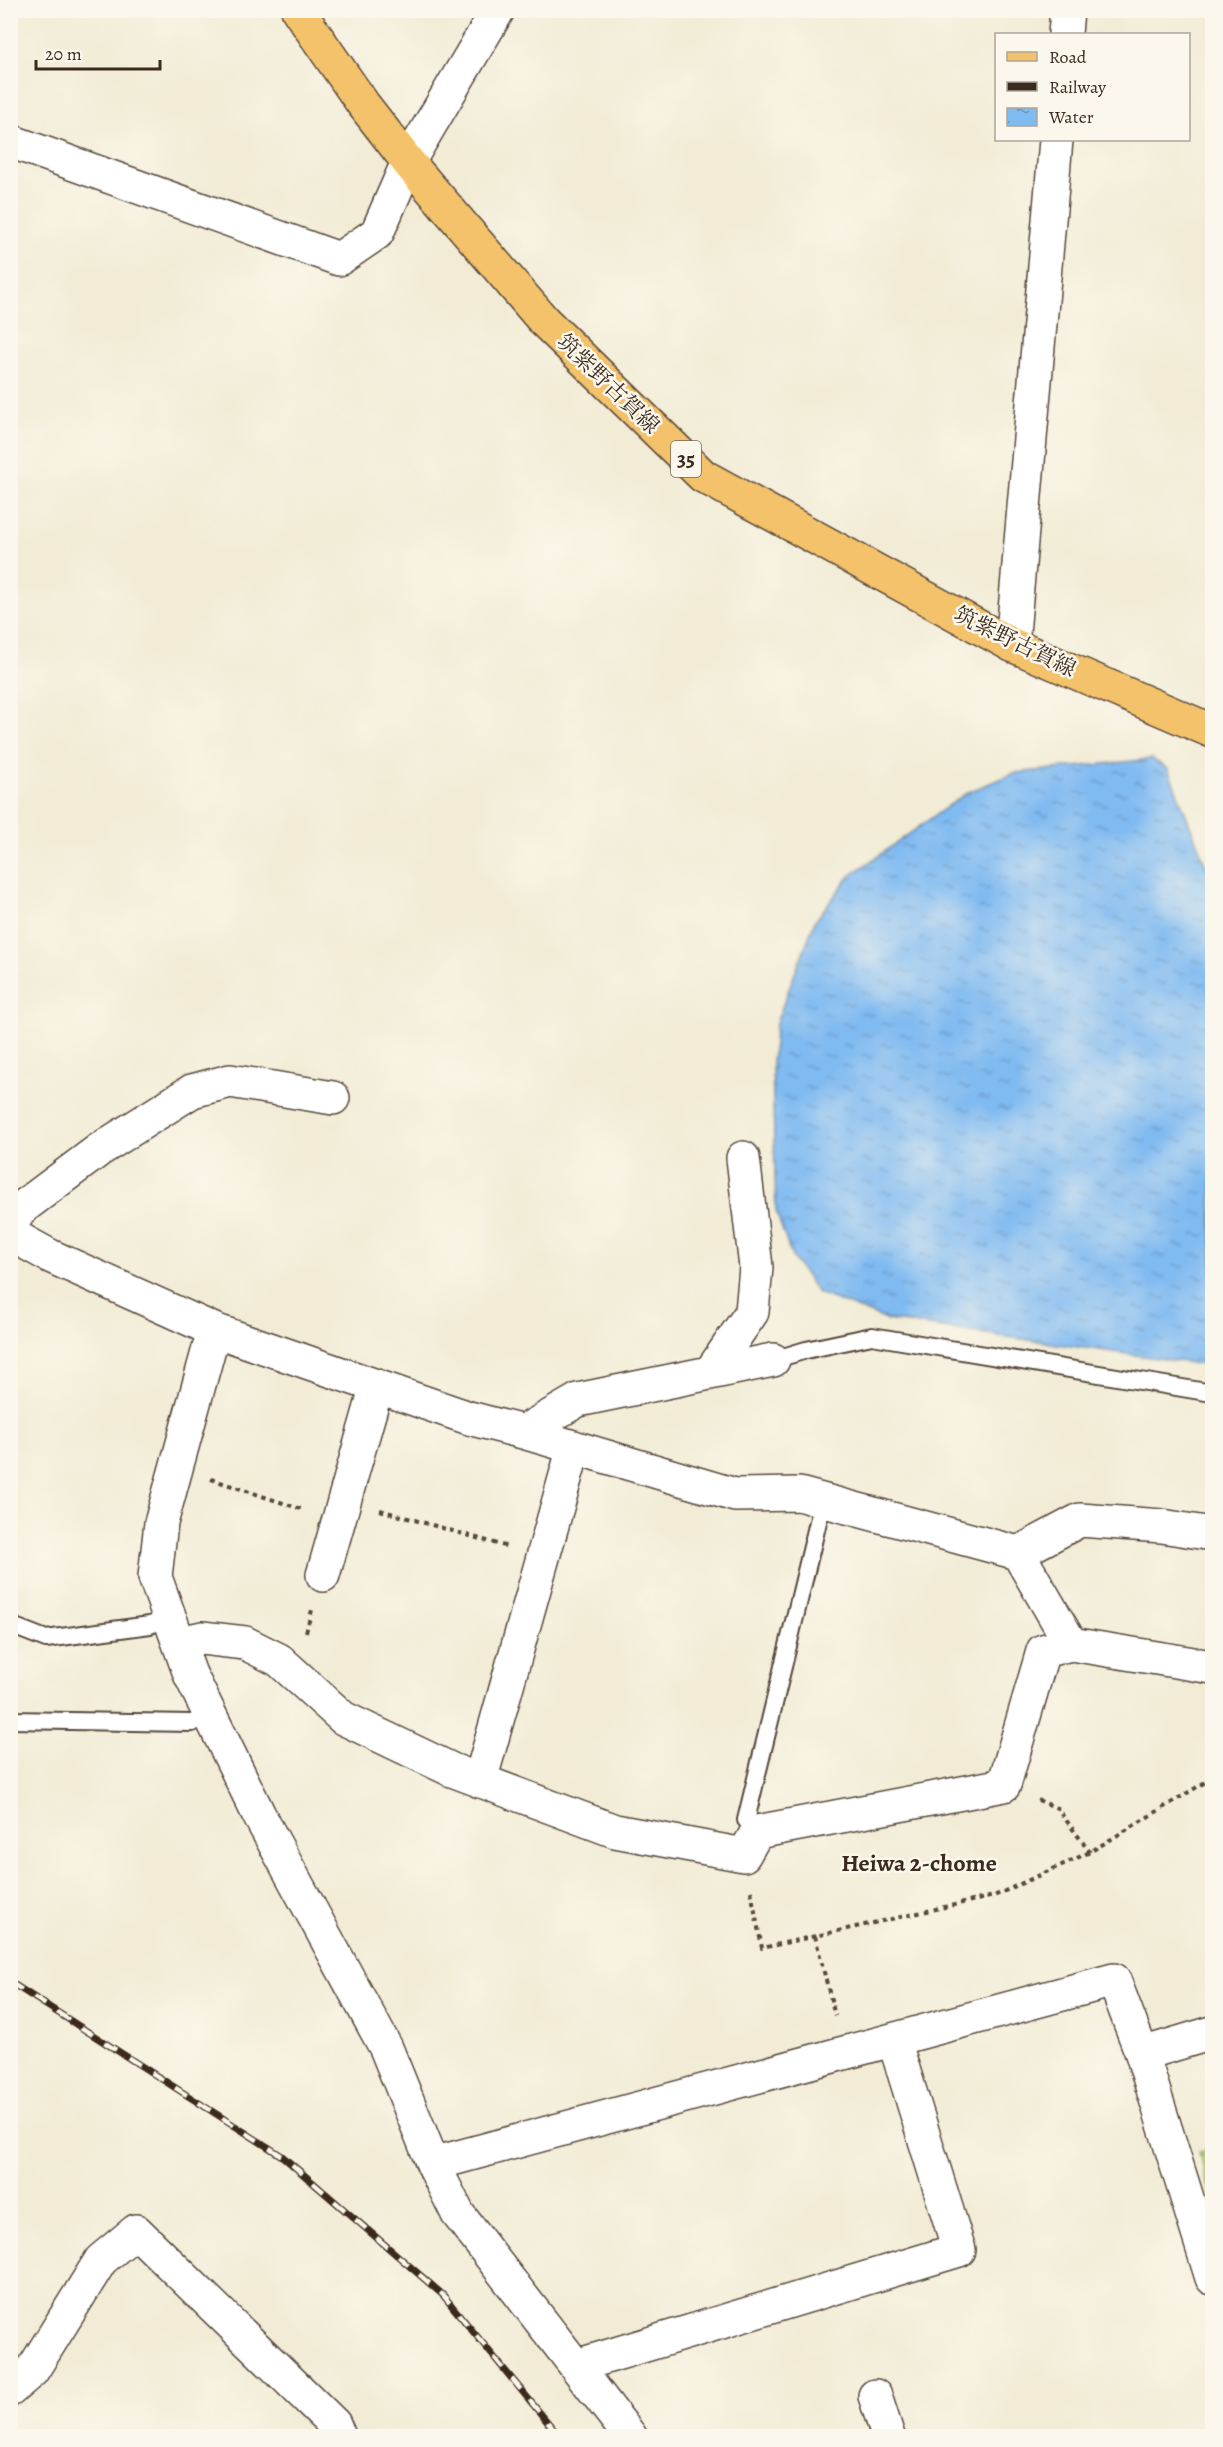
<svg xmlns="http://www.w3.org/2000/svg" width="1223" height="2447" viewBox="0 0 1223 2447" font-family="Alegreya,'Noto Serif JP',serif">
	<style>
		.green { fill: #b5ce74; stroke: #787c49; stroke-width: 1.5 }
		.water { fill: url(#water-ripples); stroke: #5d7288; stroke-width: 1.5 }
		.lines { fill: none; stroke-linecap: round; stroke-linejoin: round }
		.lane-casing { stroke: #56473a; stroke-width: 20 }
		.street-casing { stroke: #56473a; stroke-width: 36 }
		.primary-casing { stroke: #56473a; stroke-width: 36 }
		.path { stroke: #56473a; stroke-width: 4; stroke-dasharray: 4.5 4.5; stroke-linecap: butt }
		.lane { stroke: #fff; stroke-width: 16 }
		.street { stroke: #fff; stroke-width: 33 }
		.primary { stroke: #f4c26a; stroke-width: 33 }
		.rail-casing { stroke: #3b2a1e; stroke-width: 7 }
		.rail { stroke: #fbf7ec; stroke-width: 4.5; stroke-dasharray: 14; stroke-linecap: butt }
		.labels { text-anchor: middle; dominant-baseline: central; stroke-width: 5; stroke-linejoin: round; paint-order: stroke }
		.shield { fill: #fbf7ec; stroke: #75685c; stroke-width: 1.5 }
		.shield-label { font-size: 21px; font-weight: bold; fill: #3b2a1e }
		.street-label { font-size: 22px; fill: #3b2a1e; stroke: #fbf7ec }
		.neighbourhood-label { font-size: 24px; font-weight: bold; fill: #3b2a1e; stroke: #fbf7ec }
	</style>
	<defs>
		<pattern id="water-ripples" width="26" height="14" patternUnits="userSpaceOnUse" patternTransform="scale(1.5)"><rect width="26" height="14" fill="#7fbaf1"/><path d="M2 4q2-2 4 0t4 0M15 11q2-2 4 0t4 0" fill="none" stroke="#6997c3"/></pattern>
	</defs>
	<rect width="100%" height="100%" fill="#fbf7ec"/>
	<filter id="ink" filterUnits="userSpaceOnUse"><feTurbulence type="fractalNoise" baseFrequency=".0167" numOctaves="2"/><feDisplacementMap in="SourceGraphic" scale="12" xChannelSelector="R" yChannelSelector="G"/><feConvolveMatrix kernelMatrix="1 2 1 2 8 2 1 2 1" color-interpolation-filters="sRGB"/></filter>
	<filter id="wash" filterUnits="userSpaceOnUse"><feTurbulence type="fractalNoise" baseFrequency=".008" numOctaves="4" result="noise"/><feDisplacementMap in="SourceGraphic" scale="24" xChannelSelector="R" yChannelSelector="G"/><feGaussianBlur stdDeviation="1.35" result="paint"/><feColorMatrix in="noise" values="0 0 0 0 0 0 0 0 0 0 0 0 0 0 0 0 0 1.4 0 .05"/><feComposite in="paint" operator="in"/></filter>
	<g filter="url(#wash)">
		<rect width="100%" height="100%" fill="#f2ecd6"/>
		<path class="green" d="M1212,2148V2198L1199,2152Z"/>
		<path class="water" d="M1152,759L1168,769L1212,881V1366L887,1320L818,1293L792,1257L776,1211L772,1062L776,1023L815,921L850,876L968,792L1015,773Z"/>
	</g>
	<g filter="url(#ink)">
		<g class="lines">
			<defs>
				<path id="lane" d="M773,1360L806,1350L872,1336L1212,1393
					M10,1625L46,1639L150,1625L169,1618
					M10,1720L192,1723L210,1716
					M757,1832L746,1820L823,1501"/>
				<path id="street" d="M1065,34L1067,10
					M10,141L339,259L377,233L408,162L498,10
					M1012,645L1056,140
					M10,1228L19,1210L99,1150L192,1091L230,1081L333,1098
					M10,1234L50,1256L214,1330L469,1418L523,1432L735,1495L799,1494L1018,1553L1071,1644L1212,1667
					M214,1330L161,1523L155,1577L190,1674L259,1815L386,2048L433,2164L458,2214L630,2436
					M710,1373L752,1312L756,1267L743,1158
					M523,1432L578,1400L773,1360
					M1018,1553L1080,1520L1162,1526L1212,1534
					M323,1575L377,1386
					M179,1643L202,1638L245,1643L279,1660L343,1718L452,1770L615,1831L744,1855L757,1832L1004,1785L1043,1651L1071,1644
					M480,1781L574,1447
					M1142,2054L1212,2033
					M433,2164L1114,1980L1142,2054L1212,2278
					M576,2366L959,2250L894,2040
					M10,2390L32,2371L101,2260L136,2231L334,2424L339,2436
					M875,2396L888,2436"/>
				<path id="primary" d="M298,10L363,104L408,162L544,321L703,476L1012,645L1212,731"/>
			</defs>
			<use href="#lane" class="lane-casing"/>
			<use href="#street" class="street-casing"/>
			<use href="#primary" class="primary-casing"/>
			<path class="path" d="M211,1479L304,1510
				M380,1510L508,1547
				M306,1632L312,1610
				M1038,1800L1057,1808L1090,1852
				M751,1891L762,1948L994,1896L1090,1852L1212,1778
				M815,1936L835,2016"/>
			<use href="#lane" class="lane"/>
			<use href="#street" class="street"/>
			<use href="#primary" class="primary"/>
			<defs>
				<path id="rail" d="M10,1982L282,2156L443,2295L559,2436"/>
			</defs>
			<use href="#rail" class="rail-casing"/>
			<use href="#rail" class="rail"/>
		</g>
	</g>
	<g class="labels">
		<rect class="shield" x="671" y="441" width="30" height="36" rx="4.5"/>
		<g class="shield-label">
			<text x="686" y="459">35</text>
		</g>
		<g class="street-label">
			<text transform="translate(608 384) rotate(44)">筑紫野古賀線</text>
			<text transform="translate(1015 642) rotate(26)">筑紫野古賀線</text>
		</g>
		<g class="neighbourhood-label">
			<text x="919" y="1863">Heiwa 2-chome</text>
		</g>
	</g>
	<rect width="1223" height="2447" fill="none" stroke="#fbf7ec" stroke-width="36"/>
	<rect x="995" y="33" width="195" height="108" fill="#fbf7ec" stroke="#aea59a" stroke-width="1.5"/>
	<rect x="1007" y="52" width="30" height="9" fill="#f4c26a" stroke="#aea59a" stroke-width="1.5"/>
	<text x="1049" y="63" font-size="18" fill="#3b2a1e">Road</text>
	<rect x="1007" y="82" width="30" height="9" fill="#3b2a1e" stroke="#aea59a" stroke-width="1.5"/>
	<text x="1049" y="93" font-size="18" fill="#3b2a1e">Railway</text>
	<rect x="1007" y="108" width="30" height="18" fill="url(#water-ripples)" stroke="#aea59a" stroke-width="1.5"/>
	<text x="1049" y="123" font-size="18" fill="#3b2a1e">Water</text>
	<path d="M36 60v9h124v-9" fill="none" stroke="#3b2a1e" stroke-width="3"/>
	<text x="45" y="60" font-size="18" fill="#3b2a1e" stroke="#fbf7ec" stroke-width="4.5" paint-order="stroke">20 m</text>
</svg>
